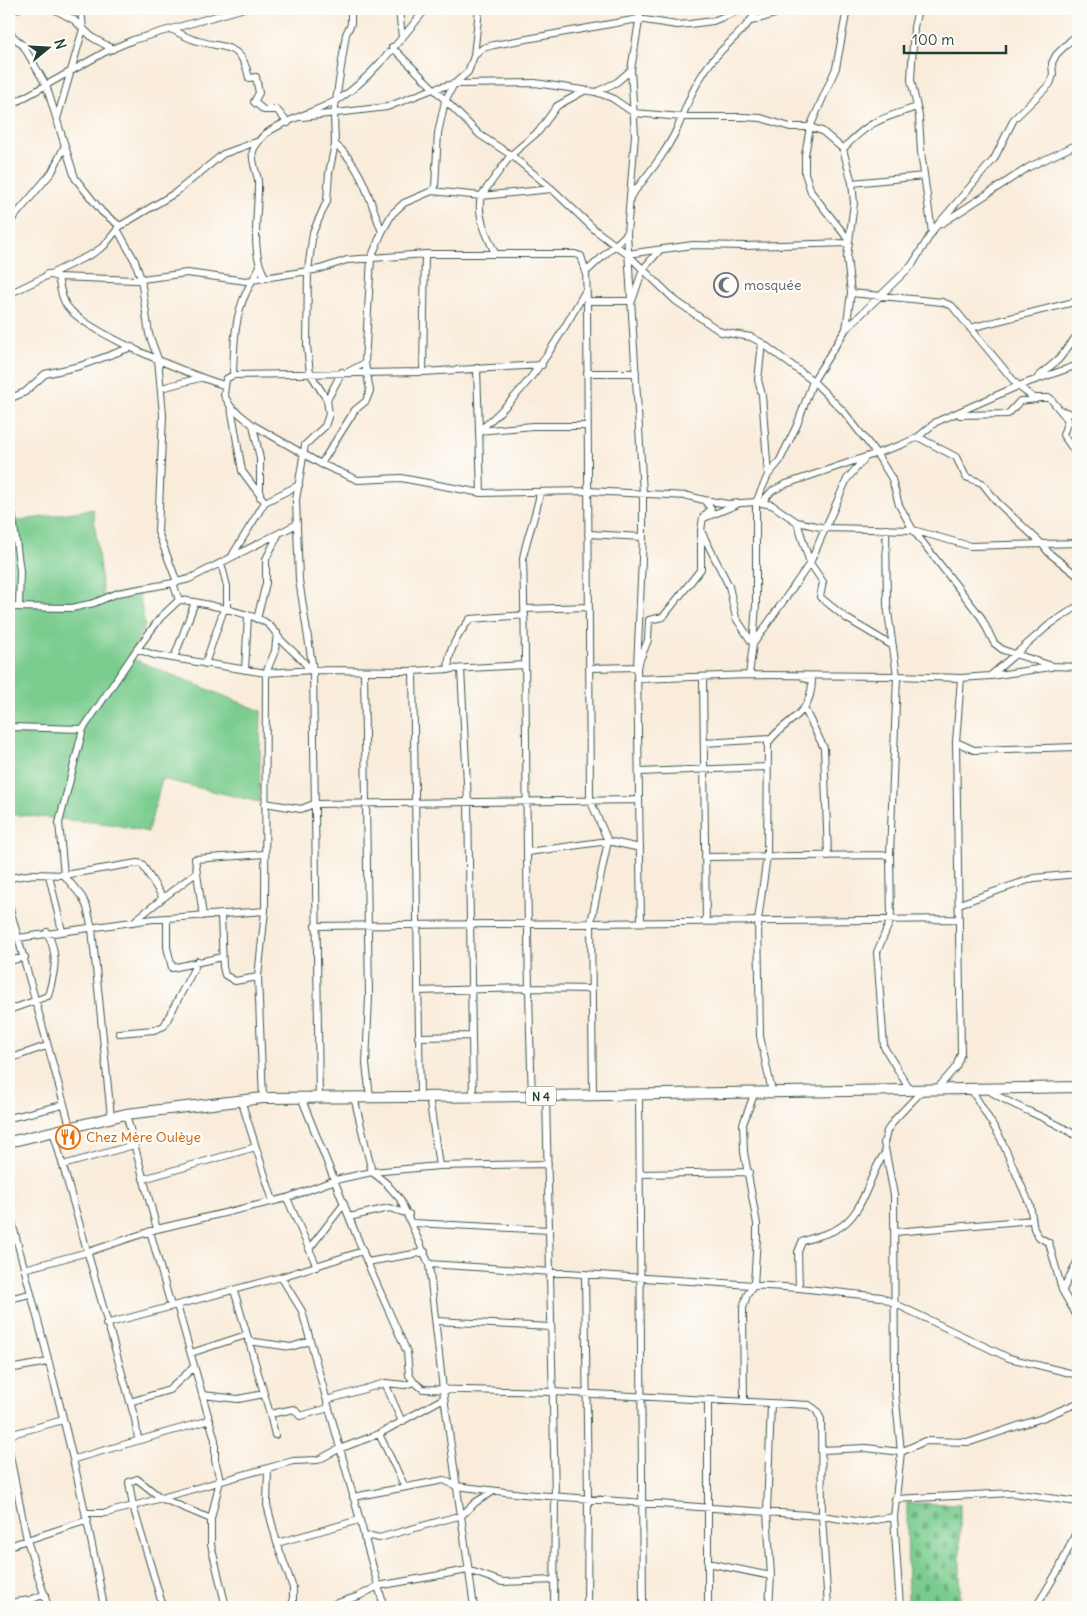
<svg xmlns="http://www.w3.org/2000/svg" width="1087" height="1616" viewBox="0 0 1087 1616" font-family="Delius,sans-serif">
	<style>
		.cemetery { fill: url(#cemetery-stones); stroke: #4c8461 }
		.garden { fill: #79cc8e; stroke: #4c8461 }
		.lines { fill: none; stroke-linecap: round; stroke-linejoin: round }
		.minor-casing { stroke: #40574d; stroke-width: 8 }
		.primary-casing { stroke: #40574d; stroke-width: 12 }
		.minor { stroke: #fff; stroke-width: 6 }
		.primary { stroke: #fff; stroke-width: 10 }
		.labels { text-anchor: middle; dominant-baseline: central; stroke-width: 5; stroke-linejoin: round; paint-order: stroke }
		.shield { fill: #fdfcf7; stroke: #62766e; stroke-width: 1 }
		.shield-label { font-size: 12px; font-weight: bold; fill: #1f3d34 }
		.worship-label { font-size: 14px; fill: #5b616d; stroke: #fdfcf7; text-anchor: start }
		.food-label { font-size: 14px; fill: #c56008; stroke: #fdfcf7; text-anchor: start }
	</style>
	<defs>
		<pattern id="cemetery-stones" width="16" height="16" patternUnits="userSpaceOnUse" patternTransform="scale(1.25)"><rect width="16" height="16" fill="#79cc8e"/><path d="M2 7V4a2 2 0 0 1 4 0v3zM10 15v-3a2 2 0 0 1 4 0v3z" fill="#63a775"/></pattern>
	</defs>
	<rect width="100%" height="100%" fill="#fdfcf7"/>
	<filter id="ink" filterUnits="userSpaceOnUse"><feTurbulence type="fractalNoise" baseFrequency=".02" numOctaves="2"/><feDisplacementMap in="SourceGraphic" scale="10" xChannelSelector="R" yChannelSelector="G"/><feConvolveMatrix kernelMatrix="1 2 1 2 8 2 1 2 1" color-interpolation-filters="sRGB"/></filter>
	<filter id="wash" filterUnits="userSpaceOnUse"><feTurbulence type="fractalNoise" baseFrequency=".0096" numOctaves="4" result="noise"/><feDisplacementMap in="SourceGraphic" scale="20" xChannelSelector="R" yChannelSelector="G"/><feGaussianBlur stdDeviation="1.12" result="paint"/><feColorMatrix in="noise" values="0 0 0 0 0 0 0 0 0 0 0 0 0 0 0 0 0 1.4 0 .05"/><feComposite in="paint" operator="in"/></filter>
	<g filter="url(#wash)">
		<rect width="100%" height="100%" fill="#f9ecdb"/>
		<path class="cemetery" d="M907,1503L960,1504V1607H908Z"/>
		<path class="garden" d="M9,509L11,522L93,509L103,596L138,590L145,626L128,657L261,711L259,802L162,779L148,832L111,824L9,814Z"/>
	</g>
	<g filter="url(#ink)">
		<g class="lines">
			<defs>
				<path id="minor" d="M9,9H17
					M54,9L74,20L93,38L113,49
					M399,9L402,38
					M641,9L631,70L635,135L627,234L643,493V537L637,667L641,922
					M847,9L836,68L810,127L805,155V173L811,192L848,239
					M918,9L914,27L911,80L919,116L921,152L932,233
					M752,21L791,9
					M173,30C181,34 189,39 198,41C226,49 242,43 249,78L256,77L259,93L254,102L264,110H277L288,123
					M9,32L24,47L46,85L75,178L102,212L120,226
					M392,47L480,135L511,155L552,189L595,230L627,254L676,301L721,332L751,337L762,343L813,381L844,412L876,453L892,479L899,505L913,530L981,617L994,643L1003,650L1052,666L1078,667
					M474,56L483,48L494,45L638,19L677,25L690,24L713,21L743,9
					M596,92L617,82L631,70
					M9,106L105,52L133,40L241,9
					M302,117L387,107L433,89L454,84L535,83L596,92L612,98L634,113L682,117H744L761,118L790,127H810L822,131L843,149L852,183L854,203L847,257L851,293L846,329
					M57,119L83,29L81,9
					M335,144C362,166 370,201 382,232
					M843,149C870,120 881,119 917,107
					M852,183L924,176
					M432,191L481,196L552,189
					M630,197C650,172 671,147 682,117C690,97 694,87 706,69C721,46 745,33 758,9
					M9,223L52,172L64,147
					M941,224L1029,167L1078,144
					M117,229L135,261L141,279L149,334L158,359L163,415L158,532L177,582
					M495,253C487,236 476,214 481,196L511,155L539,131L557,106L584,91
					M627,254L693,245L745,246L848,243
					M586,272L627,234
					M47,274L58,277L135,280L187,273L246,281L320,269L347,260L425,254H575L581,256L586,272L587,301L590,800L608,841L591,922L593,1095
					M58,277C60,286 61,298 67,306C85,332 192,376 224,385
					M266,278C249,253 259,210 258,181C257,172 251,161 253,151C254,148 257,144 259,141C271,122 321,112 342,97C372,77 403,36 426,9
					M851,293L942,302L952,306L1018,386L1034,398H1050L1068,420L1063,435L1078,456
					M9,294L92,254L104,246L120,226L175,193L223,154L259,141
					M587,301H632L643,269L660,250
					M970,328L1078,301
					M477,368L481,493
					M348,372L365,363
					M423,372L425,254
					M587,373H636
					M233,375C234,348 234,317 246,293C250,284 255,276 259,268
					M1038,377L1059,359L1078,334
					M161,388L200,378
					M9,399L25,392L45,374L80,366L132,347
					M327,400L342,372
					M231,407L253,425L321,464L358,480L401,478L481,493L588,491L688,496L704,500L711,509L703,517L701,531L729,586L736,618L753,644L749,675
					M1063,411L1078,416
					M960,415L1008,414L1020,401L1036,399
					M253,425L260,459V497
					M479,431C530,388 554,347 586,290
					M479,431L533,426H588
					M918,437L956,457L966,477L982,483L998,503L1042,544L1078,543
					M321,464L355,410L366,401L370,391L365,363L371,258L382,232L392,214L404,203L432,191L435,187L438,133L445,101L454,84L468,72L474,56L479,9
					M768,475L779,462L797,425L813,381L846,329L912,265L934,229L994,159L1014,119L1050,84L1053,75L1052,63L1056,55L1078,33
					M9,488L20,571L19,607
					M704,500L728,504L756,502L772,505L797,522L825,528L913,530L970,546L1042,544L1049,553L1078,576
					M265,502L242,471L231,407L224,395L226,379L233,375L423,372L542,365
					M761,503L772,491L786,484L901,445L918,437L936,422L1018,386L1078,365
					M704,518L736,505
					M797,522L810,563L823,582L820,597L846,618L893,646
					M886,529L887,605L897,676L890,855L891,919L877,952L884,1047L910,1090
					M588,534L643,537
					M233,554L265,502L299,485
					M221,563L227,586V610
					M179,600C196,601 252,614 265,622C274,627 276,636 283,642C293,652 302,658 310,670
					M9,607L72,608L94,603L118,593L173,583
					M525,609L589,607
					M257,619L266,583V559L278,535
					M754,643L810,563L847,479L865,458
					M753,644L756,605V502L768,475L762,395L758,380L762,343
					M137,649L154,655L266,673L313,670L413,671L524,665
					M174,658L195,602
					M205,664L224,609
					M589,668L637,667L648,640L649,620L663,617L701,569V533
					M461,669L468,802L473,1096
					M245,670L248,616
					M449,670C446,652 459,633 470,619L525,615
					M364,671L369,997L366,1064L370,1097
					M413,671L420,1096
					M991,676L1051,667
					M703,678L706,921
					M637,679L749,675L897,676L961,678L990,676L1049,625L1078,606
					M805,710L824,748L828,856
					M9,727L83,729
					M956,742L974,750L1078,747
					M704,743L770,739
					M639,772L766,767
					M265,803L301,809L314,804L639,800
					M528,852L608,841L640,848
					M705,857L890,855
					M49,875L62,931
					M9,878L34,874L64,875L137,863L142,864L163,898L196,873
					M959,904L1034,878L1078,874
					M9,905L70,1126
					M221,915L223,967L225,975L235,981L258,977
					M203,916L195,859L264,854
					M167,918V947L172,968L222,957
					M133,922L163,898
					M315,926L959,919
					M18,938L153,919L265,911
					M9,961L25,957
					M418,991L528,988L592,989
					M9,1010L48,996C55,971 59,955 47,932
					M119,1033L154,1030L164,1026L198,961
					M418,1037L471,1036
					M9,1059L46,1046
					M971,1089L1000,1137L1030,1205L1034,1229L1039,1237L1049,1243L1062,1290L1078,1318
					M987,1089C1015,1109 1050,1117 1078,1137
					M936,1090L956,1067L961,1053L956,742L961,678
					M772,1092L760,1036L758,920L767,856L768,743C785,718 811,718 812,681L804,678
					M639,1094L643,1607
					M429,1096L439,1166
					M532,1096C525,917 528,737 523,558C527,536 536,516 540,493
					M546,1096L555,1496L554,1607
					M301,1097L367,1262L407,1352L409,1375L414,1382
					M354,1097L372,1172L386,1183L400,1199L429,1264L443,1390L474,1607
					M263,1098L258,977L265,911L266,673L275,651L277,633
					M319,1098L313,670L299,580L296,500L305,445L325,426L329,414L327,400L310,373L307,346L308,270L313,232L327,201L329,173L335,144L334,114L346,34L351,24V9
					M241,1100L273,1201
					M126,1114L157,1229
					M111,1117L92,929L87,907L82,897L64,875L59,823L83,729L137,649L161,617L179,600L173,583L189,579L297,524
					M9,1118L63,1105
					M53,1131L135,1419L138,1439
					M63,1165L134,1145
					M640,1174L749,1172
					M143,1179L256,1147
					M287,1198L317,1267
					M9,1211C44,1343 80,1473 104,1607
					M349,1217L389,1208L409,1214
					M413,1223L549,1230
					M150,1231L171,1306
					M895,1232L1032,1220
					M309,1249L344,1204
					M367,1262L425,1252
					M429,1264L799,1288L881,1297L1009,1358L1078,1375
					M24,1269L88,1252L157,1229L287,1198L335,1180L372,1172L439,1166L548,1164
					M585,1274L588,1498L587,1607
					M281,1277L302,1311L384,1607
					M799,1288L798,1252L802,1242C812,1237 825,1235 835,1230C866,1214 866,1178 885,1153
					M234,1290L270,1414
					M1063,1290L1078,1260
					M9,1299L30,1294
					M177,1305L215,1440V1460L220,1480L211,1519V1545L226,1607
					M436,1321L551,1327
					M106,1324L281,1277L363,1251
					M248,1341L291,1347L310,1341
					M191,1353L246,1335
					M9,1369L48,1362
					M385,1383L402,1422
					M203,1395L238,1399L264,1394
					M327,1400L385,1383L405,1385L414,1382L423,1389L553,1392L809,1405L816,1410L821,1419L822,1516L828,1607
					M130,1402L169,1390L194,1367
					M744,1402L743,1308L747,1295L754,1285L757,1237V1224L744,1152L743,1124L755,1092
					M379,1434L405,1487
					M9,1435L63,1420
					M275,1435L270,1414L294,1409L300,1416L329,1408
					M821,1450L866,1448L901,1452L925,1441L970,1442L1042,1418L1078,1403
					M9,1451L27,1540L48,1607
					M74,1459L210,1420
					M268,1468L267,1505L277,1543L359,1520
					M353,1497L444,1480L456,1486L523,1494L822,1516L862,1522L894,1517
					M895,1499L1013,1493L1078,1502
					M87,1513H106L133,1506L163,1607
					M211,1519L161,1498L137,1479L129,1482L133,1506L293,1461L318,1460L339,1449L379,1434L444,1398
					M364,1538L371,1536L379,1538L462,1515L476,1502L494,1491
					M277,1543L293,1588V1607
					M9,1546L88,1520
					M708,1563L771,1576
					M9,1603L30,1600L45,1594
					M325,1607L359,1596L378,1586L468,1570L502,1582L555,1580
					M708,1607V1400
					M769,1607L771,1576L767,1512L771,1404
					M900,1607L894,1517L901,1452L895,1391L894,1195L884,1143L887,1131L896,1118L923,1090
					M1036,1607L1059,1569L1078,1528"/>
				<path id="primary" d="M9,1142L126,1114L263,1098L546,1096L1078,1087"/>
			</defs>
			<use href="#minor" class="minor-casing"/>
			<use href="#primary" class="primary-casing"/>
			<use href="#minor" class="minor"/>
			<use href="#primary" class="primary"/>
		</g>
	</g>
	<defs>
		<symbol id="mosque-ring" viewBox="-11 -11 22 22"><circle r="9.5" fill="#fdfcf7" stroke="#6b7280" stroke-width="1.5"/><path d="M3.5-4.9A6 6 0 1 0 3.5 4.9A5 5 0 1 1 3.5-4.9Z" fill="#6b7280"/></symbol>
		<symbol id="restaurant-ring" viewBox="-11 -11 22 22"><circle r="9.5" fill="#fdfcf7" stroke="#e8710a" stroke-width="1.5"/><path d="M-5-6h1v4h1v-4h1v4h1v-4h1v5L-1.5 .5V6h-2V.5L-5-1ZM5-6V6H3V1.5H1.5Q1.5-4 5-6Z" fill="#e8710a"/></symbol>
	</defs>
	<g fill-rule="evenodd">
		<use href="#mosque-ring" x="712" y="271" width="28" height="28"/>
		<use href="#restaurant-ring" x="54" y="1123" width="28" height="28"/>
	</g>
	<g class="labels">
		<rect class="shield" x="526" y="1086.5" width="30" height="19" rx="4"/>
		<g class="shield-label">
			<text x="541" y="1096">N 4</text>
		</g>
		<g class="worship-label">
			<text x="744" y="285">mosquée</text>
		</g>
		<g class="food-label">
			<text x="86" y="1137">Chez Mère Oulèye</text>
		</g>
	</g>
	<rect width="1087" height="1616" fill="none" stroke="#fdfcf7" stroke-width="30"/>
	<g transform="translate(48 48) rotate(72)" stroke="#fdfcf7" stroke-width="4" paint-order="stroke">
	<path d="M0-4L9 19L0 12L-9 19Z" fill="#1f3d34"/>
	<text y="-8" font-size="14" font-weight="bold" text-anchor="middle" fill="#1f3d34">N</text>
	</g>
	<path d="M904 45v8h102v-8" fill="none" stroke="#1f3d34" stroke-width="2.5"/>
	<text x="912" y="45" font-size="15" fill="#1f3d34" stroke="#fdfcf7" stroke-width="4" paint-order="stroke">100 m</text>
</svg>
